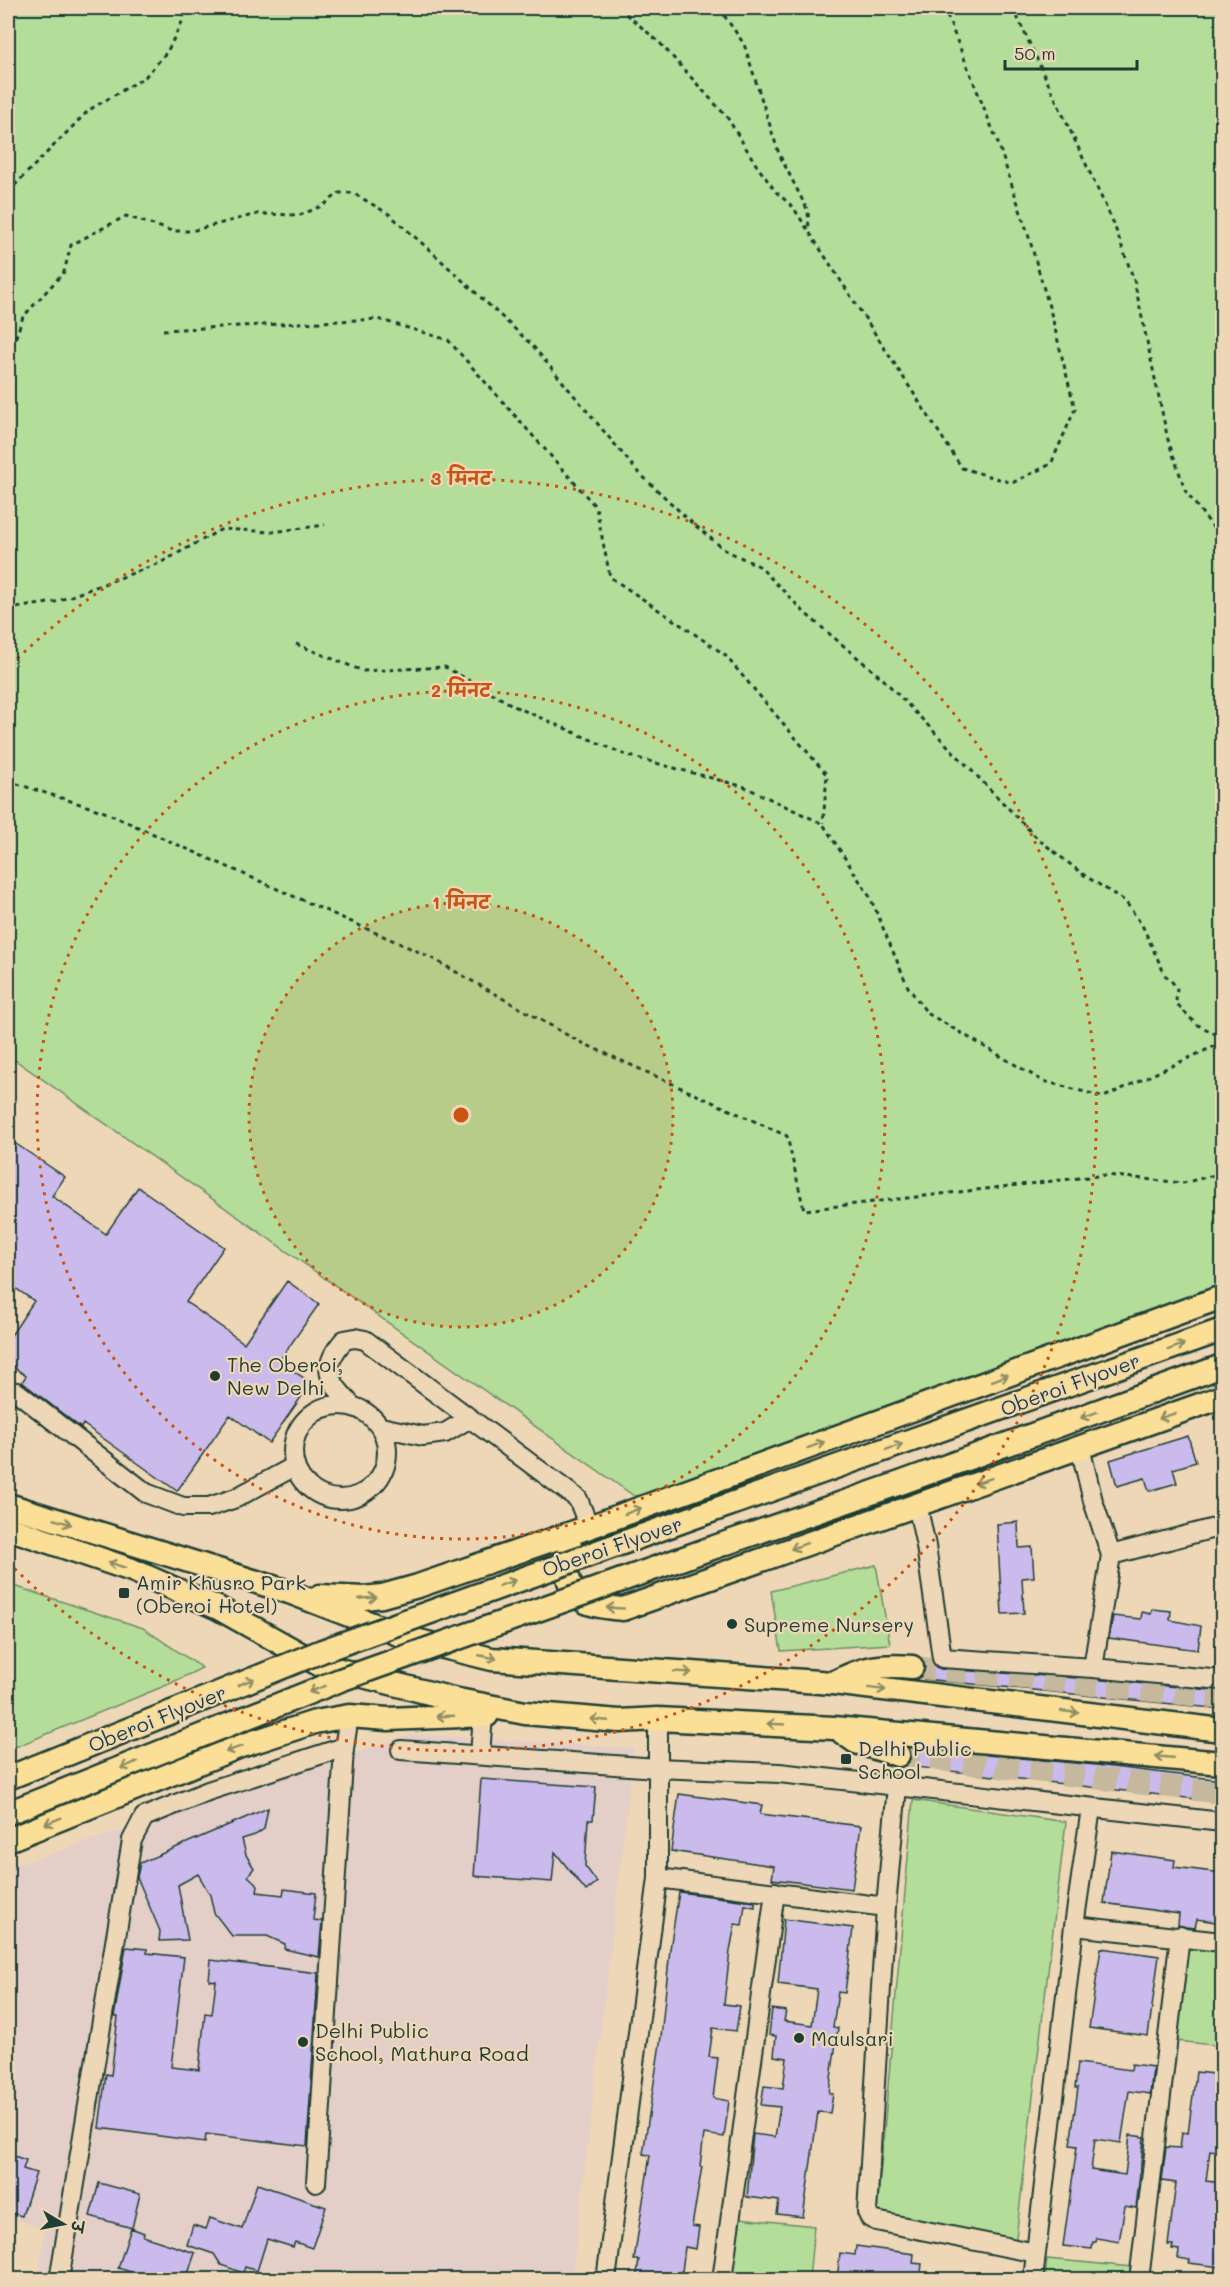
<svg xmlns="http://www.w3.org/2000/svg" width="1230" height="2287" viewBox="0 0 1230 2287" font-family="Mali,'Playpen Sans Deva',sans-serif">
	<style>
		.built { fill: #e3cfc7 }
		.green { fill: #b4dd9a; stroke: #6a8d67; stroke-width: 1.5 }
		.building { fill: #cabbec; stroke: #1f3d34; stroke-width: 1.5 }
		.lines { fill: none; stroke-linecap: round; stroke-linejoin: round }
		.major-tunnel { stroke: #c5b89d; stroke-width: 22; stroke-dasharray: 22 11; stroke-linecap: butt }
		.minor-casing { stroke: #1f3d34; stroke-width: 22 }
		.major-casing { stroke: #1f3d34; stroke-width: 27 }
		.path { stroke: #1f3d34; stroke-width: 3; stroke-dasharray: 4.5 4.5; stroke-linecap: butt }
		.minor { stroke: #eed7b7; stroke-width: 18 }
		.major { stroke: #fbdf96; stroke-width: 22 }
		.major-bridge-casing { stroke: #1f3d34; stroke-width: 27; stroke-linecap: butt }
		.major-bridge { stroke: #fbdf96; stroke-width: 22 }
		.oneway { stroke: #8d8e65 }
		.ring { fill: none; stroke: #ca5512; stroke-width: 3; stroke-dasharray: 3 6 }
		.poi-dot { fill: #1f3d34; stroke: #eed7b7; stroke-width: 2 }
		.labels { text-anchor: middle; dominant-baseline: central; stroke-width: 4.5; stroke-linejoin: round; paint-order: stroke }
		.poi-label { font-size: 20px; fill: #1f3d34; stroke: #eed7b7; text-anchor: start }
		.street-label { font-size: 20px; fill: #1f3d34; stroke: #eed7b7 }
		.centre { fill: #ca5512; stroke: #eed7b7; stroke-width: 3 }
		.ring-label { font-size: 18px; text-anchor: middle; font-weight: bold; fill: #ca5512; stroke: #eed7b7; stroke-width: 4.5; stroke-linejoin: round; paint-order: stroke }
	</style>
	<rect width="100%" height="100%" fill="#eed7b7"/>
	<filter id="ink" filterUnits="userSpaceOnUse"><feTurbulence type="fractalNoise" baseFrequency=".0167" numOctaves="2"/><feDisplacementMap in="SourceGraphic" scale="12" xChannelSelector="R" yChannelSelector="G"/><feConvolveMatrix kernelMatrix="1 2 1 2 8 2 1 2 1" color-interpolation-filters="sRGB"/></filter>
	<g filter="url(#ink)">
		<path class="built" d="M412,1734L634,1748L572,2279H38L45,2230L8,2216V1868Z"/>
		<path class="green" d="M8,8H1222V1286L1156,1308L644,1503L15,1060L8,1079Z
			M876,1565L890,1644L781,1651L771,1591Z
			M8,1584L143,1628L202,1668L167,1685L8,1750Z
			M913,1800L1066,1822L1015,2246L877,2211Z
			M1187,1947L1222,1951V2046L1177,2041Z
			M730,2217L814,2226L809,2279L723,2280Z
			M1047,2259L1132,2267L1130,2279L1045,2280Z"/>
		<path class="building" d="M16,1144L65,1177L52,1196L106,1234L138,1187L224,1247L186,1302L244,1343L287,1281L319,1304L279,1361L311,1383L269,1443L230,1415L177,1491L83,1424L81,1428L22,1382L26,1376L8,1363V1340L34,1301L8,1283V1272L14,1262L8,1257V1156Z
			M1188,1436L1196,1462L1173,1469L1177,1483L1149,1491L1145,1478L1117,1486L1110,1460Z
			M1018,1522L1019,1548L1032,1547L1034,1577L1022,1578L1024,1613L1002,1614L997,1524Z
			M1152,1609L1171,1611L1170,1620L1201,1626L1198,1650L1109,1638L1113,1616L1141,1619L1142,1612L1151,1614Z
			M926,1661H931L936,1667L941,1669L1092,1679L1222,1691V1709L924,1679Z
			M909,1748L1096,1765L1222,1780V1802L906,1766L911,1758Z
			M481,1779L596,1787L593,1820H588L585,1866L597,1882L586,1891L555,1852L552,1882L474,1876Z
			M679,1794L762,1805L760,1814L861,1826L852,1889L772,1879L774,1866L671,1851Z
			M268,1808L264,1829L255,1835L242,1839L246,1855L254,1868L248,1876L258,1885L257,1892L283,1895L284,1889L316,1893L313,1920L322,1921L319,1957L284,1949L285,1944L267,1936H232L214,1913L210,1895L198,1874L178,1885L188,1940L159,1941L160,1931L137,1877L140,1863Z
			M1111,1851L1175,1860L1174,1867L1222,1873V1923L1197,1919L1195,1928L1186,1927L1178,1925L1179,1914L1104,1903Z
			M679,1892L755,1902V1907L745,1905L742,1925L735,1924L730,1951L724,2004L740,2006L736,2031L713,2028L709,2057L718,2058L713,2098L729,2101L724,2137L704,2134L700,2166L702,2167L692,2226L699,2227L696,2249L685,2247L681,2280H636L639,2260H634L650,2155L643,2154L661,2037L670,1949Z
			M784,1919L853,1928L845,1993L838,1992L833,2027L838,2028L829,2093L833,2094L830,2113L818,2112L803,2217L777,2214L779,2201L747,2197L753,2134L775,2137L780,2107L761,2105L764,2086L783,2088L787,2058L774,2056L776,2036L769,2035L772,2009L786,2011L784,2021L812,2025L817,1989L778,1984Z
			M126,1947L147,1949V1953L184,1957L171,2067L199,2070L205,2013L212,2014L216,1981L209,1980L211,1960L318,1973L307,2146L206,2134L205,2142L99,2128L106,2074L111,2075L118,2017H114Z
			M1101,1948L1159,1956L1148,2036L1089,2028Z
			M1078,2063L1131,2070L1132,2064L1153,2067L1150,2094L1129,2091L1121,2143L1095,2139L1091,2170L1125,2175L1130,2135L1144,2137L1136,2208L1125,2206L1119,2242L1097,2238L1096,2242H1093L1092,2249L1063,2246L1077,2146L1070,2145L1078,2088H1075Z
			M1196,2072L1222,2075V2152L1210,2150L1206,2181L1222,2183L1221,2267L1189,2263L1190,2260L1178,2258L1179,2250L1172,2249L1173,2245H1168L1176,2183L1162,2181L1166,2147L1180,2148L1182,2132L1188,2133Z
			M8,2154L26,2160L23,2169L36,2173L22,2216L8,2212Z
			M99,2183L140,2194L132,2228L90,2216Z
			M257,2184L326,2207L312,2248L295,2242L293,2247L267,2239L257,2271L245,2267L243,2273L221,2265L214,2254L187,2245L193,2225L206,2229L210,2218L242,2229Z
			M131,2228L144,2233L143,2236L195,2253L186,2280H139L130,2276L131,2272L118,2268Z
			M856,2246L914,2254L913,2263L922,2264L920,2280H837L840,2253L855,2255Z"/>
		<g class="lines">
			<path class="major-tunnel" d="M912,1667L1222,1698
				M898,1755L1222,1793"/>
			<defs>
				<path id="minor" d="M8,1391L17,1392L146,1493L183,1507H209L236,1498L295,1466
					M293 1452a47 47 0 1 1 94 0a47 47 0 1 1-94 0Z
					M353,1407C330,1381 318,1370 344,1340L355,1338L365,1340L578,1499L589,1527
					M381,1427L423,1436L445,1433L470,1418
					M1080,1447L1093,1501L1111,1555L1093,1668
					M917,1504L926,1546L942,1658L1093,1668L1222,1680
					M1111,1555L1222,1526
					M401,1750L657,1768L779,1773L1222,1822
					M480,1755L483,1715
					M897,1786L886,1907L867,2212L870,2218L876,2221L1036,2253L1074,1926L1091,1808
					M658,1878L886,1907
					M1074,1926L1222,1942
					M316,2183L344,1749L349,1716
					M59,2280L132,1840L144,1817L208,1791L344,1747
					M606,2280L658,1878V1719
					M722,2280L775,1892
					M1033,2280L1036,2253
					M1139,2280L1180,1936"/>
				<path id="major" d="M8,1505L289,1592L411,1639L492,1659L833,1683L1222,1730
					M700,1515L1222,1330
					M8,1528L132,1570L218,1608L320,1665L453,1699L525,1713L619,1721L658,1719L834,1728L1222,1763
					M571,1548C561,1564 568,1593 586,1602C597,1607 611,1608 623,1609L1222,1397
					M709,1549L903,1482L1222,1366
					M320,1596L364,1598L382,1596L418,1586L589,1527L1222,1297
					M833,1683C861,1668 880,1664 912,1667
					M843,1733L856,1742L898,1755
					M8,1778L172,1712
					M8,1813L183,1743
					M8,1840L238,1747L315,1722L349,1716L388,1719L487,1715"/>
			</defs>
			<use href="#minor" class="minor-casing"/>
			<use href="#major" class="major-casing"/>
			<path class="path" d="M619,8L659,42L727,117L757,166L776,192L793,207L962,468L1012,483L1051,464L1075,409L1052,317L1028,234L998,143L944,8
				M719,8L744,44L779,154L808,211L809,230
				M1013,8L1113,222L1134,280L1168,440L1186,492L1222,539
				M8,192L89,110L145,77L167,52L183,20L184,8
				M163,330L378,319L448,340L596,507L610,577L724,654L827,775L823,823
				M8,354L12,348L23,317L64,272L71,245L126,216L172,231H191L257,214L300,215L324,205L339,193H353L389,214L434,254L532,345L637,471L691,522L725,550L759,566L806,614L883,679L1038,839L1084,875L1125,901L1142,925L1165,975L1177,987L1176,1003L1196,1024L1222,1037
				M8,609L55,602L160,563L222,529L272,532L325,525
				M296,644L363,671L445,667L516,707L626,755L745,787L823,824L870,897L908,987L927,1013L1043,1081L1104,1097L1217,1045H1222
				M8,781L102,811L428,956L576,1040L787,1136L804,1210L1105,1175L1183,1183L1222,1173"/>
			<use href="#minor" class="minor"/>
			<use href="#major" class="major"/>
			<defs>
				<path id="major-bridge" d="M172,1712L322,1651L700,1515
					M183,1743L340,1680L709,1549"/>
			</defs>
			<use href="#major-bridge" class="major-bridge-casing"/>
			<use href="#major-bridge" class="major-bridge"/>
		</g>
		<defs><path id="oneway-shaft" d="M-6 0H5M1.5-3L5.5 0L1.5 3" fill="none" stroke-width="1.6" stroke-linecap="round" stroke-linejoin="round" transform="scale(1.5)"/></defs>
		<g class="oneway">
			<use href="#oneway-shaft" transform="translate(1176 1347) rotate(-20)"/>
			<use href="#oneway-shaft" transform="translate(1000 1378) rotate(-20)"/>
			<use href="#oneway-shaft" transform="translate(1089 1415) rotate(160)"/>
			<use href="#oneway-shaft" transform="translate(1167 1416) rotate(161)"/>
			<use href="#oneway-shaft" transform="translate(816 1445) rotate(-20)"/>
			<use href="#oneway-shaft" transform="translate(894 1447) rotate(-19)"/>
			<use href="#oneway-shaft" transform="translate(983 1481) rotate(161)"/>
			<use href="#oneway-shaft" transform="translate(633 1511) rotate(-20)"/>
			<use href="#oneway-shaft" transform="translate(63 1522) rotate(17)"/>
			<use href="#oneway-shaft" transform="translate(799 1546) rotate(160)"/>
			<use href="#oneway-shaft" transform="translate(117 1565) rotate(-162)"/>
			<use href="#oneway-shaft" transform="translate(507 1583) rotate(-20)"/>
			<use href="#oneway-shaft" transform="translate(368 1598) rotate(-5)"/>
			<use href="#oneway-shaft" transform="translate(615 1608) rotate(-177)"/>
			<use href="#oneway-shaft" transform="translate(488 1657) rotate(11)"/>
			<use href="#oneway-shaft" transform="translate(683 1672) rotate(4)"/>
			<use href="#oneway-shaft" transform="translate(246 1682) rotate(-22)"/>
			<use href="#oneway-shaft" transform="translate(317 1689) rotate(158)"/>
			<use href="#oneway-shaft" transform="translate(877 1689) rotate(7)"/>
			<use href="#oneway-shaft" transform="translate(1070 1712) rotate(6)"/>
			<use href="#oneway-shaft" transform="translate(445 1716) rotate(178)"/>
			<use href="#oneway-shaft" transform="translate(599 1720) rotate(-175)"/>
			<use href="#oneway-shaft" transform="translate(776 1724) rotate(-177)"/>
			<use href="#oneway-shaft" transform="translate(234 1749) rotate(160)"/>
			<use href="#oneway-shaft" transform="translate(1164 1757) rotate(-175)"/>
			<use href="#oneway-shaft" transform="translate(129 1765) rotate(158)"/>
			<use href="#oneway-shaft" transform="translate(53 1821) rotate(158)"/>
		</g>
	</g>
	<circle cx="461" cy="1115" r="212" fill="#ca5512" fill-opacity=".12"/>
	<g class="ring">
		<circle cx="461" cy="1115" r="212"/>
		<circle cx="461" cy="1115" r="424"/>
		<path d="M11 665A636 636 0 1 1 11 1565"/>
	</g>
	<g class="poi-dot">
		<circle cx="215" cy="1376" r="6"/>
		<rect x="118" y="1587" width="12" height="12" rx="3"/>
		<circle cx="732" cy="1624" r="6"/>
		<rect x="840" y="1753" width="12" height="12" rx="3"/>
		<circle cx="799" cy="2038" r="6"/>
		<circle cx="303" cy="2042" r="6"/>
	</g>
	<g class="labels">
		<g class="poi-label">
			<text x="227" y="1364">The Oberoi,<tspan x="227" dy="23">New Delhi</tspan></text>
			<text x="136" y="1582">Amir Khusro Park<tspan x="136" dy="23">(Oberoi Hotel)</tspan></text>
			<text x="744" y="1624">Supreme Nursery</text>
			<text x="858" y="1748">Delhi Public<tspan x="858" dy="23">School</tspan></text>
			<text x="315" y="2030">Delhi Public<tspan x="315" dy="23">School, Mathura Road</tspan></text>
			<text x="811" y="2038">Maulsari</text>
		</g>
		<g class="street-label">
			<text transform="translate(1070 1384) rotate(-20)">Oberoi Flyover</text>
			<text transform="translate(612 1546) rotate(-19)">Oberoi Flyover</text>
			<text transform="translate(157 1718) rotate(-22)">Oberoi Flyover</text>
		</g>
	</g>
	<circle cx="461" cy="1115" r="9" class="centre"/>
	<g class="ring-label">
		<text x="461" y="485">3 मिनट</text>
		<text x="461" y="697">2 मिनट</text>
		<text x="461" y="909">1 मिनट</text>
	</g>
	<rect width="1230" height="2287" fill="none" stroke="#eed7b7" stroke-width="30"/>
	<rect x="15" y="15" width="1200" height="2257" fill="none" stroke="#1f3d34" stroke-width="2" filter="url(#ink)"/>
	<g transform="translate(63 2224) rotate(100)" stroke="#eed7b7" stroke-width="4.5" paint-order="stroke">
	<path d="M0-4.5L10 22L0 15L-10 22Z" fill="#1f3d34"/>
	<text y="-9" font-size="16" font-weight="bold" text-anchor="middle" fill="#1f3d34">उ</text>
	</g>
	<path d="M1005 60v9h132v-9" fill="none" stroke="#1f3d34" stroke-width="3"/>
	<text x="1014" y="60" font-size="18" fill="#1f3d34" stroke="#eed7b7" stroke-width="4.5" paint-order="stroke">50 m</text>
</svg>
